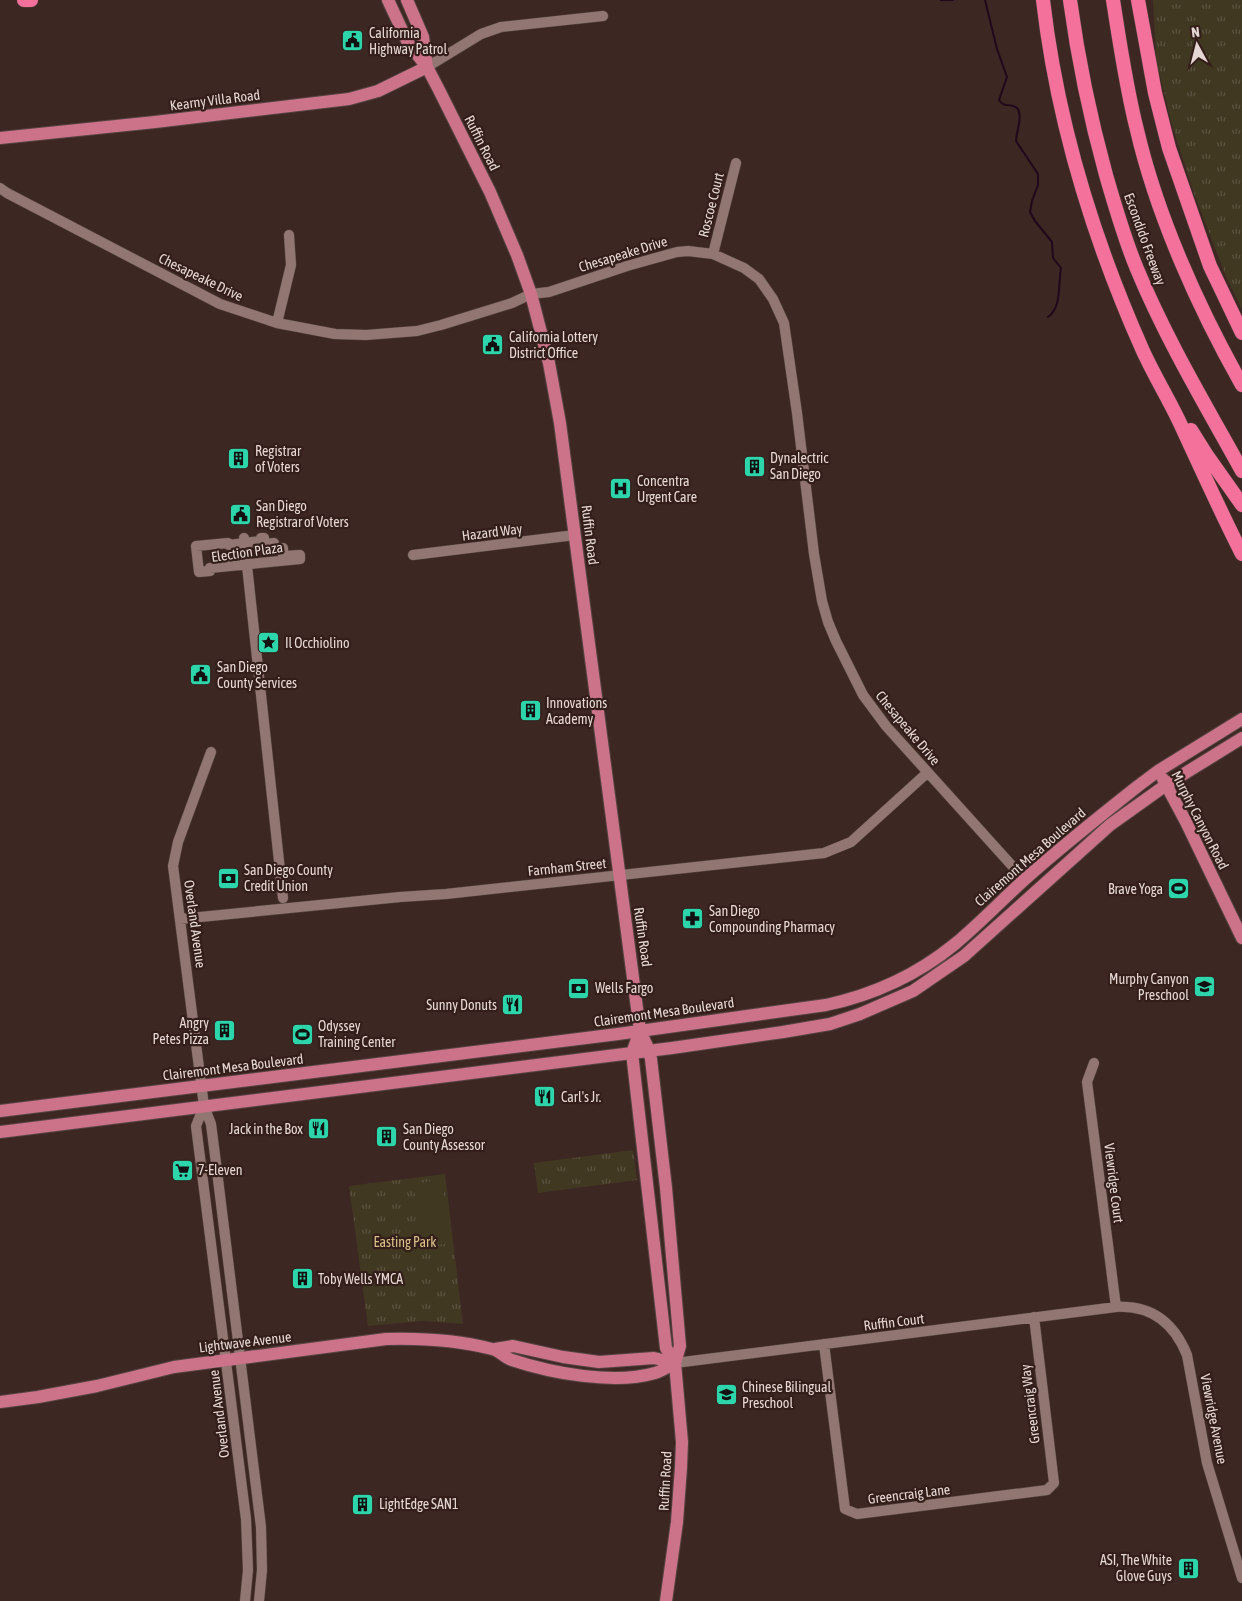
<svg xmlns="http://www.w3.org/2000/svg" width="1242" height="1601" viewBox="0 0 1242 1601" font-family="'Asap Condensed',sans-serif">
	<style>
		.grass { fill: url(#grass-tufts) }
		.pitch { fill: #413822 }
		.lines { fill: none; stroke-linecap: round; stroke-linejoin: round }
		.stream { stroke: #1f091b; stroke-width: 2 }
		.minor-casing { stroke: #564440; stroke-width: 11 }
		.major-casing { stroke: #564440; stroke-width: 14 }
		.highway-casing { stroke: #564440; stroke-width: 15 }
		.minor { stroke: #917671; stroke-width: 10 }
		.major { stroke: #cc738a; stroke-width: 12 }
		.highway { stroke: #f4719b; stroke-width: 14 }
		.labels { text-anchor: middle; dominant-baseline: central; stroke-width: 4.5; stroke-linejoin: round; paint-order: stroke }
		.poi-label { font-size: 14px; fill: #e6d7d4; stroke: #331e1a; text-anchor: start }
		.street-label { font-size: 14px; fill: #e6d7d4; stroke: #331e1a }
		.park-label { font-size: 14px; fill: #d9c089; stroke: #331e1a }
	</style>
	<defs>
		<pattern id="grass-tufts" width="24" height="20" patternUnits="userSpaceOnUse" patternTransform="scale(1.25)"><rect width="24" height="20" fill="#413822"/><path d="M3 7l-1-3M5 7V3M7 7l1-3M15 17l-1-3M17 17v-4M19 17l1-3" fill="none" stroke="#5c5441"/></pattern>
	</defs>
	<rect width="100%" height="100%" fill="#3d2723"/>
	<path class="grass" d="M1153,0H1242V309L1227,279L1193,191L1172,125L1156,59Z
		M633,1150L637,1180L538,1193L534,1163Z
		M445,1174L463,1324L423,1321L368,1326L349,1186Z"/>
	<path class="pitch" d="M437,1180L443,1185L448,1240L445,1244L424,1246L419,1240L414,1184Z"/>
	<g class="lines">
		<path class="stream" d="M941,0H953
			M985,0L997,49L1007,77L999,100C1004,107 1006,104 1013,106C1026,109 1016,132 1016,141L1038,174V185L1032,201L1030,212L1035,221L1052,242L1053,258L1061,268C1058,284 1062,307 1048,317"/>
		<defs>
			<path id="minor" d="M427,67L481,34L501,27L603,16
				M0,188L7,193L220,304L277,323L335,334L366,335L417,331L441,325L512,303L531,294L549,292L627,266L677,252L688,251L713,254L744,268L759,279L773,299L784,323L797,413L814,554L822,601L828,622L836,641L863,695L886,726L1024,879
				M713,254L736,163
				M277,323L291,265L289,235
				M244,538L283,898
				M261,538H264L265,550H268L267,544L274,543L275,549L283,548V556L300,555V559L210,568V571L199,572L196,546L228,543L229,545L261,541Z
				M413,555L575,535
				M211,752L178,842L173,866L204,1106L211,1124L216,1163L261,1527L262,1570L259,1601
				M180,919L400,897L446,894L824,853L851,842L927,773
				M1094,1063L1087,1082L1116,1307
				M204,1106L196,1126L246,1519L248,1570L245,1601
				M824,1344L845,1509L857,1514L1047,1490L1054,1483L1034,1317
				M675,1363L1116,1307C1151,1305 1174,1323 1187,1355L1207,1463L1242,1578"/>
			<path id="major" d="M388,0L408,43L427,67L439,90L490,192L517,255L531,294L549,363L560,423L640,1031L649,1050L651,1059L666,1188L680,1346L675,1363L682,1442L681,1467L677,1522L666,1601
				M407,0L423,37L427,67
				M0,138L155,122L349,99L378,91L427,67
				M1163,779L1186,822L1242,938
				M640,1031L632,1053L666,1348L675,1363
				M0,1111L618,1034L826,1005C873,995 917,975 955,944C979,924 1001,901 1024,880C1061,847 1100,816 1138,786L1158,771L1242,719
				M0,1132L672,1048L783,1032L830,1024L860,1014L913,991L964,956L1110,825L1166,785L1242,738
				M495,1349L513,1346L563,1357L599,1362L654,1358L675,1363
				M0,1402L38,1397L97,1386L174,1367L386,1339C422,1338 457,1340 492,1349C500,1351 505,1358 512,1360C551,1373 614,1385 655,1373C662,1371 669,1366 675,1363"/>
			<path id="highway" d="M24,0H31
				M1043,0C1057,121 1093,239 1143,351C1154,375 1168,398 1179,421C1200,466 1220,511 1242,554
				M1070,0C1078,59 1090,117 1106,175C1115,206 1124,238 1137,269C1166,339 1205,404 1242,471
				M1113,0C1120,44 1126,87 1137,130C1157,216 1199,309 1242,385
				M1138,0L1155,93L1169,148L1210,266L1242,333
				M1191,430L1206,454L1242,505"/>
		</defs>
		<use href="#minor" class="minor-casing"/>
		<use href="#major" class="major-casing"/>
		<use href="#highway" class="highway-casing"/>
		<use href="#minor" class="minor"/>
		<use href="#major" class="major"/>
		<use href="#highway" class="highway"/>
	</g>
	<defs>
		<symbol id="civic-square" viewBox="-11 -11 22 22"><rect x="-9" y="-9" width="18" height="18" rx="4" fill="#2dd5ab" stroke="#331e1a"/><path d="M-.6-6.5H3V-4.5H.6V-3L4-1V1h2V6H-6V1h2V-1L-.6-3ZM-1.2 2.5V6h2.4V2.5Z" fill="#111"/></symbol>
		<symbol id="building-square" viewBox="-11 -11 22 22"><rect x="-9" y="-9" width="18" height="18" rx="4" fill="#2dd5ab" stroke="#331e1a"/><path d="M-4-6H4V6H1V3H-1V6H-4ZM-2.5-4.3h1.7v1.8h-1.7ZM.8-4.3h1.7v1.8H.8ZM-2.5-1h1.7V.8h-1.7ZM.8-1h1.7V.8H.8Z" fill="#111"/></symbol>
		<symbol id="hospital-square" viewBox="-11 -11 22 22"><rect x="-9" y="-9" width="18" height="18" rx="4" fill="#2dd5ab" stroke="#331e1a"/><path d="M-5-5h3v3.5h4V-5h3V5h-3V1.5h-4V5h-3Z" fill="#111"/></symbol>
		<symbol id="sight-square" viewBox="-11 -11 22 22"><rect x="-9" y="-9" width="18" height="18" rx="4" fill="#2dd5ab" stroke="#331e1a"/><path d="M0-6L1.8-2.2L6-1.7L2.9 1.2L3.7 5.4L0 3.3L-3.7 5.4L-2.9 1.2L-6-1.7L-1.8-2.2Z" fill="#111"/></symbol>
		<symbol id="bank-square" viewBox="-11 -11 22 22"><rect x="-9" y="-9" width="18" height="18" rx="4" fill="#2dd5ab" stroke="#331e1a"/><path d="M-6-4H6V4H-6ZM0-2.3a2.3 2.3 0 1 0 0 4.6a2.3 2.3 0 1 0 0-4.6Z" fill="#111"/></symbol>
		<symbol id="stadium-square" viewBox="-11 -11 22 22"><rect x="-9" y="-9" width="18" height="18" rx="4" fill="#2dd5ab" stroke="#331e1a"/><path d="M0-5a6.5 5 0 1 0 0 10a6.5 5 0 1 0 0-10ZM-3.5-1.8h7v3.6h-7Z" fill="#111"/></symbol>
		<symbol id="pharmacy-square" viewBox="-11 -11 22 22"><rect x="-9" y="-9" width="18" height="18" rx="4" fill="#2dd5ab" stroke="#331e1a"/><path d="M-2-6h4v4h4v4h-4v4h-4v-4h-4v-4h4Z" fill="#111"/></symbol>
		<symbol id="school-square" viewBox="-11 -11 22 22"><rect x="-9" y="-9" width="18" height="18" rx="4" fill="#2dd5ab" stroke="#331e1a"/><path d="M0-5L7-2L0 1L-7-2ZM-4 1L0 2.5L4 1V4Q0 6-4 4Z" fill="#111"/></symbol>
		<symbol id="restaurant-square" viewBox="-11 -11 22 22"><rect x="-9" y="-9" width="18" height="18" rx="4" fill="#2dd5ab" stroke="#331e1a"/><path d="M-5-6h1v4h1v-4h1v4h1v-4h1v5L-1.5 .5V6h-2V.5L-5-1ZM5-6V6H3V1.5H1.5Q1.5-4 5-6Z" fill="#111"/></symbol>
		<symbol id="supermarket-square" viewBox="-11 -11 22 22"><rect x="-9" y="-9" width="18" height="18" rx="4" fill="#2dd5ab" stroke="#331e1a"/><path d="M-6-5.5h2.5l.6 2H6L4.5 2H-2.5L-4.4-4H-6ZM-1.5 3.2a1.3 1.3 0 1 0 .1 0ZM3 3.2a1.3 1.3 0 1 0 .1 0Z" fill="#111"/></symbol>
	</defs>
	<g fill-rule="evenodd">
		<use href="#civic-square" x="340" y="28" width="25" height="25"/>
		<use href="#civic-square" x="480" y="332" width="25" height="25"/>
		<use href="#building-square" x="226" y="446" width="25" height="25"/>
		<use href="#building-square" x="742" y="454" width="25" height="25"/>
		<use href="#hospital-square" x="608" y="476" width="25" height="25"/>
		<use href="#civic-square" x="228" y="502" width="25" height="25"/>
		<use href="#sight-square" x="256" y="630" width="25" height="25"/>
		<use href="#civic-square" x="188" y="662" width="25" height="25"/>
		<use href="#building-square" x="518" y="698" width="25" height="25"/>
		<use href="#bank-square" x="216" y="866" width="25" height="25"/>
		<use href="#stadium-square" x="1166" y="876" width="25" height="25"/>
		<use href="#pharmacy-square" x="680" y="906" width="25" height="25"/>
		<use href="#school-square" x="1192" y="974" width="25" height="25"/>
		<use href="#bank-square" x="566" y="976" width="25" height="25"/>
		<use href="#restaurant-square" x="500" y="992" width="25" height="25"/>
		<use href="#building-square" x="212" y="1018" width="25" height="25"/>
		<use href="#stadium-square" x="290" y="1022" width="25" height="25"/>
		<use href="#restaurant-square" x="532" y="1084" width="25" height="25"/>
		<use href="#restaurant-square" x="306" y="1116" width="25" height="25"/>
		<use href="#building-square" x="374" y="1124" width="25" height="25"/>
		<use href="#supermarket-square" x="170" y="1158" width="25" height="25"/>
		<use href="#building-square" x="290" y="1266" width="25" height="25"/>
		<use href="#school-square" x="714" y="1382" width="25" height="25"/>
		<use href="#building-square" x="350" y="1492" width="25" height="25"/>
		<use href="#building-square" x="1176" y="1556" width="25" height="25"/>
	</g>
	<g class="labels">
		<g class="poi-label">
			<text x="369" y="33">California<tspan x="369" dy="16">Highway Patrol</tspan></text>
			<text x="509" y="337">California Lottery<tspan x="509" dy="16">District Office</tspan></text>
			<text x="255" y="451">Registrar<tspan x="255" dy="16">of Voters</tspan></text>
			<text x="770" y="458">Dynalectric<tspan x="770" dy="16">San Diego</tspan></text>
			<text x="637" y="481">Concentra<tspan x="637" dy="16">Urgent Care</tspan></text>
			<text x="256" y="506">San Diego<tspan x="256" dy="16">Registrar of Voters</tspan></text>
			<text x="285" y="643">Il Occhiolino</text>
			<text x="217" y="667">San Diego<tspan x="217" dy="16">County Services</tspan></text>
			<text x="546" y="703">Innovations<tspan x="546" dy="16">Academy</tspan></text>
			<text x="244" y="870">San Diego County<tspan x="244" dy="16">Credit Union</tspan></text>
			<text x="1163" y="889" text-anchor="end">Brave Yoga</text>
			<text x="709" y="911">San Diego<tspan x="709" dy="16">Compounding Pharmacy</tspan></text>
			<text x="1189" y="979" text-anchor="end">Murphy Canyon<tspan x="1189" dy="16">Preschool</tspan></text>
			<text x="595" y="988">Wells Fargo</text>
			<text x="497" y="1005" text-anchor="end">Sunny Donuts</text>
			<text x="209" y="1023" text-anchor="end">Angry<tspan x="209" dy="16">Petes Pizza</tspan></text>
			<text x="318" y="1026">Odyssey<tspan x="318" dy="16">Training Center</tspan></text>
			<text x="561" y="1097">Carl's Jr.</text>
			<text x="303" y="1129" text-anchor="end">Jack in the Box</text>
			<text x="403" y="1129">San Diego<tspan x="403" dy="16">County Assessor</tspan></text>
			<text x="198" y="1170">7-Eleven</text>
			<text x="318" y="1279">Toby Wells YMCA</text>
			<text x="742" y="1387">Chinese Bilingual<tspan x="742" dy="16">Preschool</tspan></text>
			<text x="379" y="1504">LightEdge SAN1</text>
			<text x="1172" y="1560" text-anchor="end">ASI, The White<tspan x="1172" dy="16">Glove Guys</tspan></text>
		</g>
		<g class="street-label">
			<text transform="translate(215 100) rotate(-7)">Kearny Villa Road</text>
			<text transform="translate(482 143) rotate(63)">Ruffin Road</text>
			<text transform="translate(711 205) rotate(-76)">Roscoe Court</text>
			<text transform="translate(1145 239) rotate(70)">Escondido Freeway</text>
			<text transform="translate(623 254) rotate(-17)">Chesapeake Drive</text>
			<text transform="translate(201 277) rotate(26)">Chesapeake Drive</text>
			<text transform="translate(492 532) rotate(-7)">Hazard Way</text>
			<text transform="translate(590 535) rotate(83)">Ruffin Road</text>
			<text transform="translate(247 552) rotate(-8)">Election Plaza</text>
			<text transform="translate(908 728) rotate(50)">Chesapeake Drive</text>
			<text transform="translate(1200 820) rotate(63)">Murphy Canyon Road</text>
			<text transform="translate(1030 857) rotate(-41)">Clairemont Mesa Boulevard</text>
			<text transform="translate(567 867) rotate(-6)">Farnham Street</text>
			<text transform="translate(195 924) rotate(82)">Overland Avenue</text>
			<text transform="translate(643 937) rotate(82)">Ruffin Road</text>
			<text transform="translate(664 1012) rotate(-8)">Clairemont Mesa Boulevard</text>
			<text transform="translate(233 1067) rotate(-7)">Clairemont Mesa Boulevard</text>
			<text transform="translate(1114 1183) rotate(83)">Viewridge Court</text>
			<text transform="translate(894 1322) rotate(-7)">Ruffin Court</text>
			<text transform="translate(245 1342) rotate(-7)">Lightwave Avenue</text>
			<text transform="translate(1030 1404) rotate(-97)">Greencraig Way</text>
			<text transform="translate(219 1414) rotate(-97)">Overland Avenue</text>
			<text transform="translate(1214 1419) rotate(79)">Viewridge Avenue</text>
			<text transform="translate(665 1481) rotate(-87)">Ruffin Road</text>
			<text transform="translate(909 1494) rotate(-7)">Greencraig Lane</text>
		</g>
		<g class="park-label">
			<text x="405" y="1242">Easting Park</text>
		</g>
	</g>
	<g transform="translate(1197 45) rotate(353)" stroke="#331e1a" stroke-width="4" paint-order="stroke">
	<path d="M0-4L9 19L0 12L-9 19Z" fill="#e6d7d4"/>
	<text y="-8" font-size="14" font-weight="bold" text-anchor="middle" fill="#e6d7d4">N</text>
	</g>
</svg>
